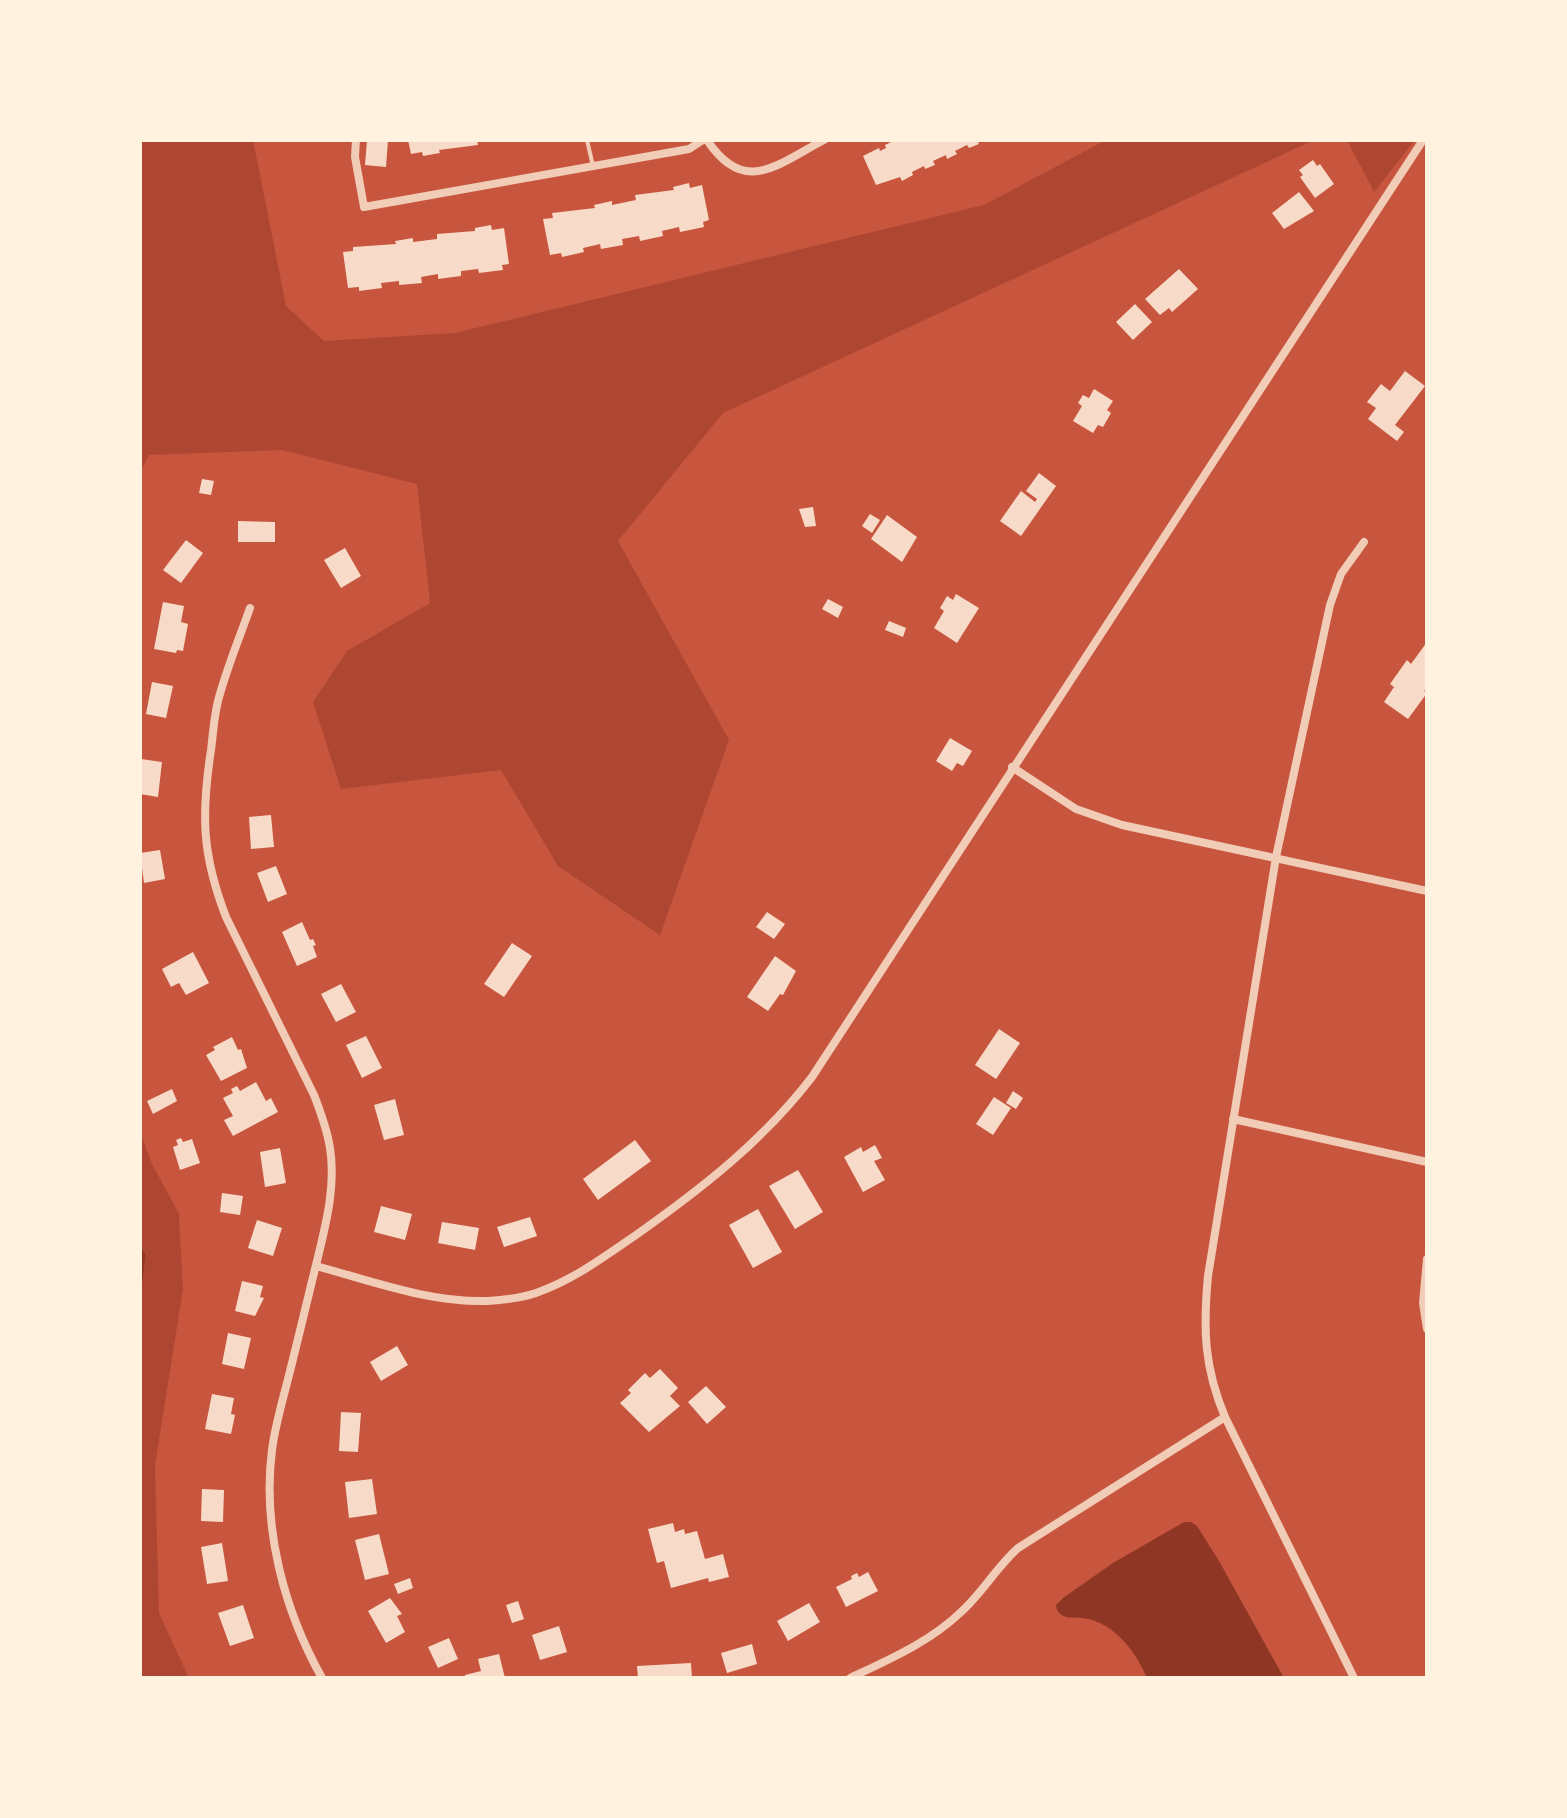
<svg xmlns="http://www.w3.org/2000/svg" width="1567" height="1818" viewBox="0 0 1567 1818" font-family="'Sofia Sans Condensed',sans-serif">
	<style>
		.green { fill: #ae4732 }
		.water { fill: #8f3625 }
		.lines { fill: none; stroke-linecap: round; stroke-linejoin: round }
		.stream { stroke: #8f3625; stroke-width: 5 }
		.building { fill: #f7dbc8 }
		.service { stroke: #f1ccb7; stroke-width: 4 }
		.minor { stroke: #f1ccb7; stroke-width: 8 }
	</style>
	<rect width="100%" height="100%" fill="#c8553d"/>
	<path class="green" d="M140,140H253L286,306L324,341L455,333L984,205L1106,140H1314L723,413L618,541L729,740L660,935L558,866L501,770L341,789L313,702L347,651L430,603L417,484L282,450L149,455L140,472Z
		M1347,140H1415L1374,192Z
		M140,1131L151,1162L179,1214L183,1289L155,1465L159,1613L189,1678H140Z"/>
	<path class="water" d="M1184,1522H1191L1197,1526L1219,1561L1284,1678H1147C1137,1654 1118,1628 1092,1620C1078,1615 1058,1623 1056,1605L1063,1598L1113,1563Z"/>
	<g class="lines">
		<path class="stream" d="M140,1251L143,1255L140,1282"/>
	</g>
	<path class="building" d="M367,140H388L386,167L365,165Z
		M408,140H477L478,145L439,150L440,153L423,156L422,152L411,154Z
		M895,140H977L979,144L969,148L967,145L955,151L957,154L947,159L946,155L933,161L935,165L925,169L924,166L912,172L913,175L902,181L900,177L876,185L863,156L879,148L880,151L886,148L885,145Z
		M1313,160L1317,166L1320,164L1334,184L1315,198L1300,177L1303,175L1299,170Z
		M689,183L690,188L702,185L709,220L703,222L704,227L680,232L679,227L662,231L663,236L640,241L639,236L622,239L623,245L601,249L600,244L583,248L584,252L562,257L561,253L550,255L543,219L553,218L552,213L595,208L594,205L612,201V205L636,200L635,195L674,190L673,187Z
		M1299,192L1314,211L1284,229L1272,213Z
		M491,225L492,230L504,228L509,264L502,265L503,270L479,273L478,269L461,271V276L438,279V274L421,277L422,283L399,285V281L381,283L382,288L359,291V287L348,288L343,252L353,251V247L396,244L395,241L413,238V242L437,239V234L475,231V228Z
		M1179,269L1198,289L1172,312L1169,308L1160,315L1145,299Z
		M1135,304L1152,322L1133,340L1116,322Z
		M1405,371L1425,386L1395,425L1404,432L1397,441L1368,419L1376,408L1367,402L1381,384L1390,391Z
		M1094,389L1113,401L1107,410L1111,413L1103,427L1098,425L1093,433L1073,421L1082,406L1078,403L1083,395L1089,398Z
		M1039,473L1056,486L1021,536L1000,521L1021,491L1035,502L1037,499L1026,491Z
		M202,479L214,481L211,495L199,493Z
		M813,507L816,526L805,527L799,509Z
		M870,514L880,520L872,533L862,526Z
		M887,515L917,537L902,562L871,539Z
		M238,521L275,522V542H238Z
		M186,540L203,553L181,583L163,570Z
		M345,548L361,576L341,588L324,560Z
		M956,594L979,608L957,643L934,628L944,611L940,608L947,596L953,600Z
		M828,599L843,607L838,618L822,609Z
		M163,602L184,606L181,622L188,624L183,651L177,650L176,653L154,649Z
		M889,621L906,628L903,637L885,630Z
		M1427,642V691L1423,690L1427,693L1408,719L1384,702L1394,687L1390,684L1407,660L1411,664Z
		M152,682L173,686L166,718L146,714Z
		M950,738L972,751L963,766L957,763L952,771L936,761Z
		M141,759L162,762L158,797L140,794Z
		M271,815L274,847L251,849L249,817Z
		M160,850L165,879L144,883L140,853Z
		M276,866L287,894L268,902L257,873Z
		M767,912L785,924L774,939L756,927Z
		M302,922L310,940L313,939L316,945L313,946L317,957L297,966L282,932Z
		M512,943L532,956L504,997L484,984Z
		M193,952L209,983L186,995L179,983L171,987L162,969Z
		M775,956L796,971L783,995L780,994L768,1011L747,997Z
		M341,984L356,1012L336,1022L321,994Z
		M999,1029L1020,1043L996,1079L975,1065Z
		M366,1036L382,1068L362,1078L346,1045Z
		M232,1037L238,1050L241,1049L247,1068L221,1081L206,1055L215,1050L213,1047Z
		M256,1082L266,1101L271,1098L278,1112L233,1136L224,1120L233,1116L223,1098L233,1093L231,1089L237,1086L240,1091Z
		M172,1089L177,1101L153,1114L147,1101Z
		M1013,1091L1023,1098L1016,1109L1006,1103Z
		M994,1097L1011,1108L993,1135L976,1124Z
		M395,1099L404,1135L384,1140L374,1105Z
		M181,1138L183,1142L192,1139L200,1163L180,1170L173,1147L178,1145L176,1140Z
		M635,1140L651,1161L598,1200L583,1179Z
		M875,1145L882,1158L874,1161L885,1180L863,1192L844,1157L861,1147L863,1152Z
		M280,1148L286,1183L265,1187L260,1152Z
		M798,1170L823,1212L795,1229L769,1186Z
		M222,1193L243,1196L240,1215L220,1212Z
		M381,1206L412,1214L405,1240L374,1232Z
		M758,1209L782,1252L753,1268L729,1225Z
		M530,1217L537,1236L504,1247L497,1227Z
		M257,1220L282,1228L273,1256L248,1248Z
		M442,1222L479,1228L475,1250L438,1243Z
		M242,1281L263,1286L260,1297L264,1298L255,1316L235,1311Z
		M228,1333L251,1338L244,1369L222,1364Z
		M397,1346L408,1365L381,1381L370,1362Z
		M660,1369L678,1388L670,1396L680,1406L649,1432L620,1403L631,1393L628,1390L645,1373L650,1378Z
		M706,1386L726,1407L707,1424L688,1402Z
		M212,1394L234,1398L231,1414L235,1415L231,1434L205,1429Z
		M341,1412L361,1413L358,1452L339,1451Z
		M372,1479L377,1514L349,1518L345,1482Z
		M202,1489L224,1490L223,1522L201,1521Z
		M673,1523L675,1532L684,1529L685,1534L697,1531L705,1559L723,1554L729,1577L709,1582L708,1578L671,1588L664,1561L657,1563L648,1529Z
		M379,1534L389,1574L365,1580L355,1540Z
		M222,1543L228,1581L207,1584L201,1547Z
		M868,1572L878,1591L846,1607L836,1587L852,1579L851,1576L857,1573L859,1577Z
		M410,1578L413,1588L398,1594L394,1584Z
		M390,1598L402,1614L397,1616L405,1632L386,1643L368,1611Z
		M518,1601L524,1619L512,1623L506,1605Z
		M809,1603L820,1622L788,1641L777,1621Z
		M243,1605L254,1638L230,1646L218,1613Z
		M559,1626L567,1652L540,1660L532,1635Z
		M449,1638L458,1659L438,1668L428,1647Z
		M752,1644L757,1664L727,1673L721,1653Z
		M499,1654L505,1678H465V1675L481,1671L478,1659Z
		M691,1663L692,1678H638L637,1666Z"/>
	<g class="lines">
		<path class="service" d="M587,140L593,166"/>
		<path class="minor" d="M356,140L355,157L364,207L689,149L703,140
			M707,140C745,197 777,164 824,140
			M250,608C239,639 226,670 218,701C214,717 213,734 211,750C201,815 202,855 226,917L314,1095C321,1113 327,1129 330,1148C336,1186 326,1224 317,1261C307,1301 298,1340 288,1379C282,1403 275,1426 272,1450C262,1528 284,1610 322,1678
			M1012,767L1076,809L1122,825L1427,891
			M1233,1119L1427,1162
			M1427,1259L1423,1303L1427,1329
			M316,1266C372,1281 430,1303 488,1301C504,1300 521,1298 536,1293C573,1280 604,1257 636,1235C701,1189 763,1141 812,1077L1423,140
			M850,1678C888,1660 930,1642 961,1612C982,1593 996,1568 1018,1548L1225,1417
			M1354,1678L1225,1417C1204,1367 1203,1329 1208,1276L1276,857L1330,605L1341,574L1364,542"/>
	</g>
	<rect width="1567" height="1818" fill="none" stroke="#fff3e0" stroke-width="284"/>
</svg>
